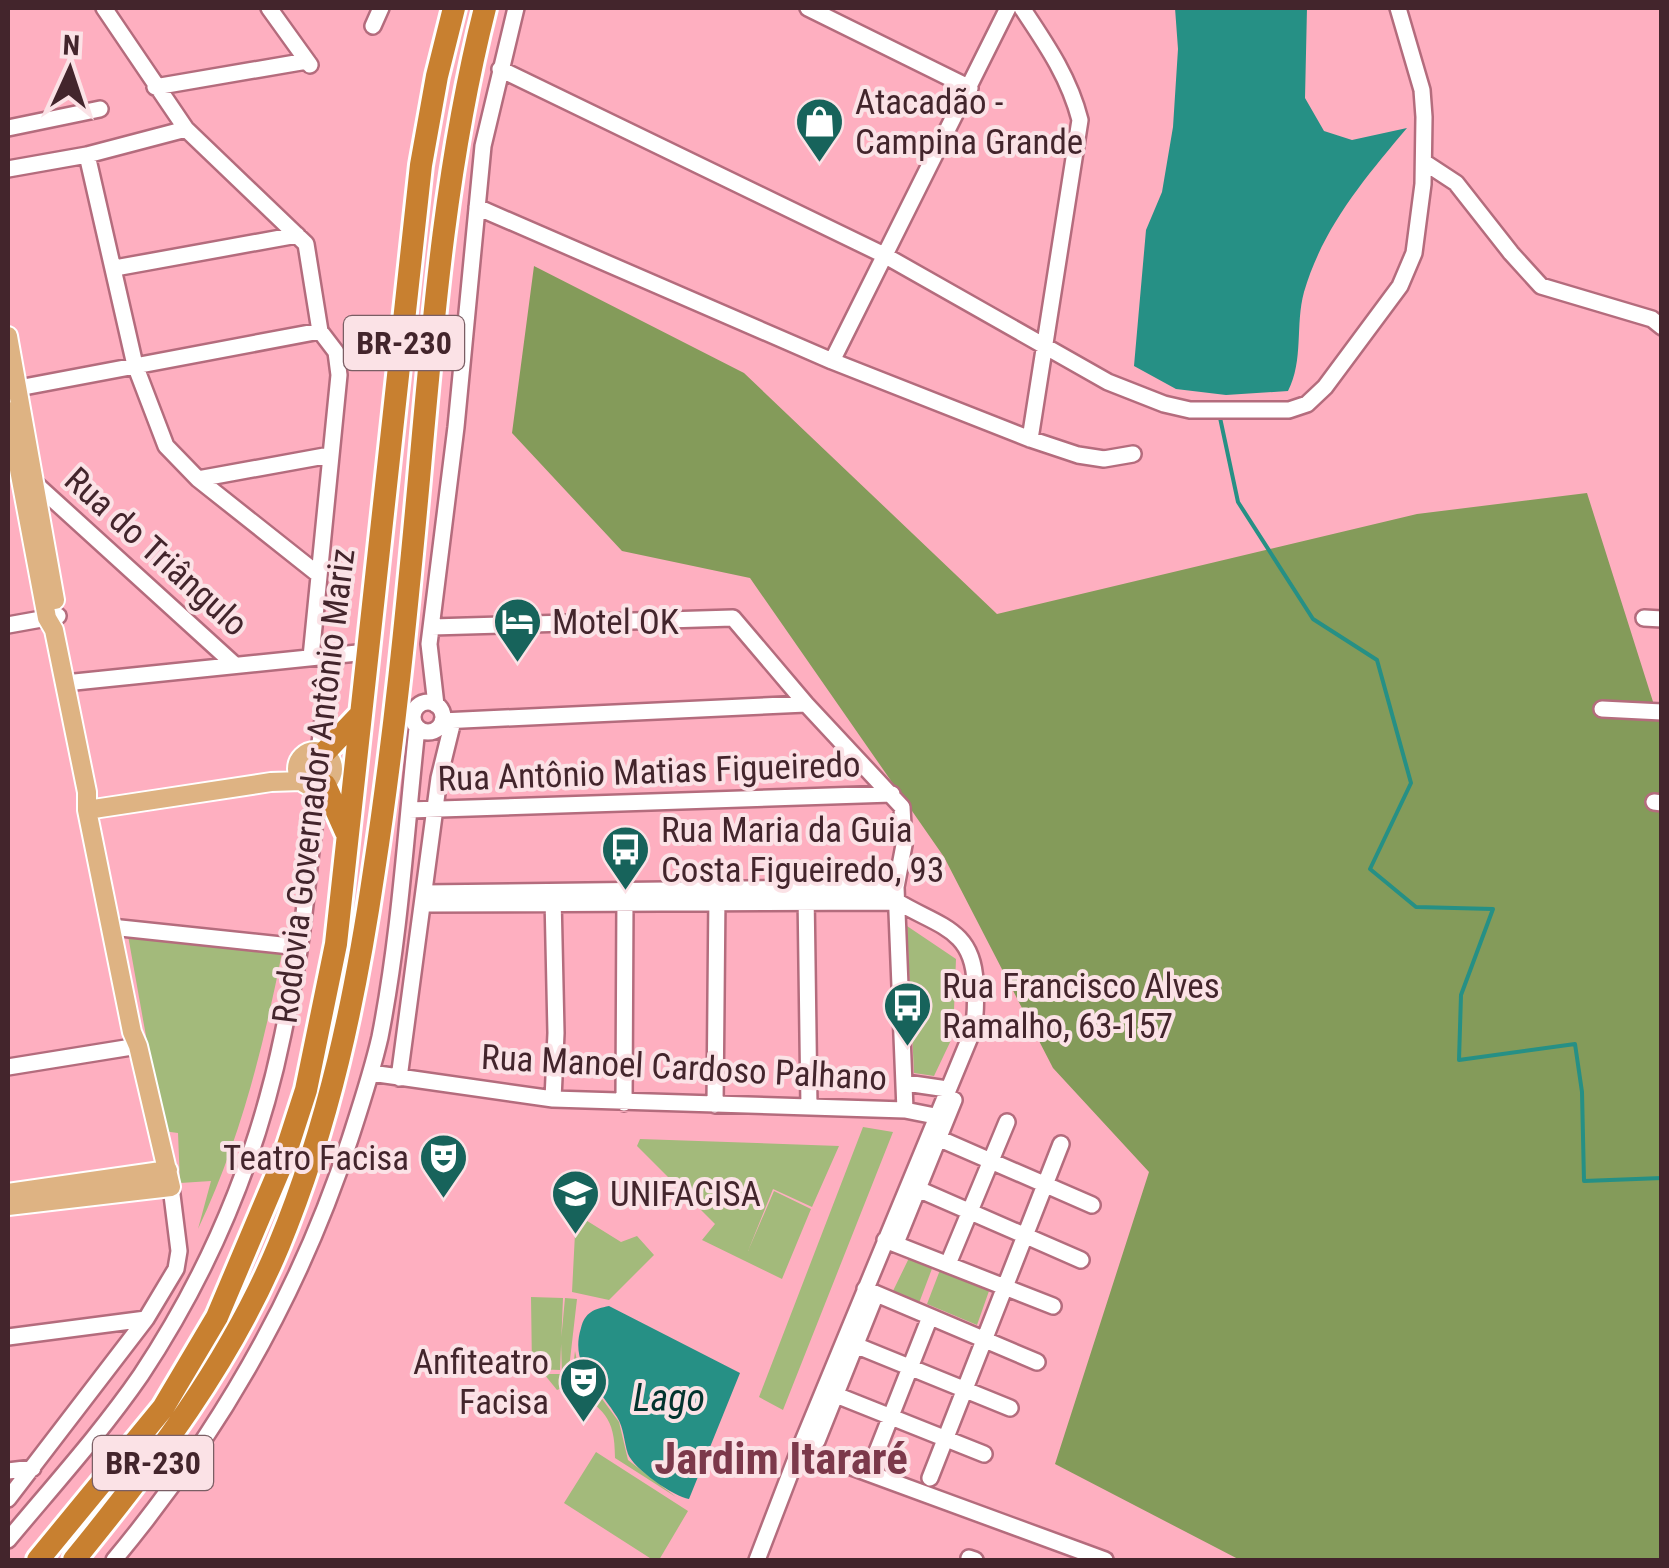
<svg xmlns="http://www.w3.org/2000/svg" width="1669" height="1568" viewBox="0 0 1669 1568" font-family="'Roboto Condensed',sans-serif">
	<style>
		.green { fill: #a3ba7b }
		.forest { fill: #849b5a }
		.water { fill: #269085 }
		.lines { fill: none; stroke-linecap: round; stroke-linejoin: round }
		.stream { stroke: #269085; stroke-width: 4 }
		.minor-casing { stroke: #b46c7d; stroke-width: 20 }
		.major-casing { stroke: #fff; stroke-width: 22 }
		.highway-casing { stroke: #fff; stroke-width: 28 }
		.minor { stroke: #fff; stroke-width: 15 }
		.major { stroke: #deb383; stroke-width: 18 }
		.highway { stroke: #c88030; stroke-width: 22 }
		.labels { text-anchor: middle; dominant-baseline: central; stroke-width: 8; stroke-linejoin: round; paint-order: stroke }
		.shield { fill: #fbe2e6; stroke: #7a5e64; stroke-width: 2.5 }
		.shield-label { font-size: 32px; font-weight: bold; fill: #43252c }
		.poi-label { font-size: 35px; fill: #43252c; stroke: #fbe2e6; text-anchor: start }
		.street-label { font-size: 35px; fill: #43252c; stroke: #fbe2e6 }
		.water-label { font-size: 38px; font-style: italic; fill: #02332e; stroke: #fbe2e6 }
		.district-label { font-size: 45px; font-weight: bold; fill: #7c394b; stroke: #fbe2e6 }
	</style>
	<rect width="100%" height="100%" fill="#feafc0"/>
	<path class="green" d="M907,926L956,959L953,1036L934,1076L914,1073Z
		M127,930L282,953C263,1048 240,1141 198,1229L211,1181L180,1183L178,1133L163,1131Z
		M863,1127L893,1132L783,1410L759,1397Z
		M640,1139L839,1146L812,1207L773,1189L748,1251L774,1191L811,1209L782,1279L702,1240L715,1224L637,1146Z
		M576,1214L621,1242L637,1236L654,1255L609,1300L572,1292Z
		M909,1258L933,1266L919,1303L893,1291Z
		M940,1270L989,1291L977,1325L927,1304Z
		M531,1297L563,1298L560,1370L532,1369Z
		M565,1298L577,1299L567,1386L557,1390L544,1374H562L561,1341Z
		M575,1351L578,1366L619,1422L628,1460L676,1497L615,1458C615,1415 603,1411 571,1386Z
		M596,1452L688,1511L659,1560H653L564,1503Z"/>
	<path class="forest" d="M534,266L744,373L997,614L1417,514L1587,493L1661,727V1560H1240L1055,1464L1149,1172L1053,1068L944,857L750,578L622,551L512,433Z"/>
	<path class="water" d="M1175,8H1307L1305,98L1324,131L1352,140L1407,128C1365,178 1323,227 1304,292C1295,325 1304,360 1288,391L1226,395L1176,389L1134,366L1146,230L1162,192L1173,127L1178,49Z
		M609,1306L740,1373L689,1499C674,1497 633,1468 628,1454C624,1442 624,1428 617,1417C599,1387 569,1366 581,1328C585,1312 594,1309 609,1306Z"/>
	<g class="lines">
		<path class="stream" d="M1219,413L1238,502L1313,619L1377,660L1411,783L1370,869L1416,907L1493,909L1461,995L1459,1060L1575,1044L1582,1092L1584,1181L1662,1178"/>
		<defs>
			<path id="minor" d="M104,8L186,129L306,244L320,331L336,352L339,375L311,657
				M269,8L310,65
				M808,8L970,88
				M1022,8C1046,44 1069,77 1080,120L1030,439
				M373,26L381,8
				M500,69L884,255L1108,382L1164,404L1190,410H1289L1307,404L1325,387L1400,286L1414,253L1423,184L1424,117L1422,90L1398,8
				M155,87L307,61
				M8,128L100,109
				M87,155L135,365L166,446L198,479L319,575
				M1424,162L1456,183L1511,253L1541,286L1652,319L1662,327
				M8,169L87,155L186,129
				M477,207L832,361L1030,439L1078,455L1104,459L1133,454
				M115,268L297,235
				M832,361L1008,8
				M8,390L320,331
				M198,479L330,455
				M37,485L235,665
				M1644,618L1662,619
				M8,625L58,616
				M432,627L733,618L806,704L902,807L904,845L896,887L905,1110
				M65,683L367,652
				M413 717a15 15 0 1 1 30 0a15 15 0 1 1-30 0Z
				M436,705L429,644L456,427L483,146L516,8
				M1602,709L1662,712
				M442,721L806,704
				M319,751L331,655
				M1654,802L1662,803
				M409,810L892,794
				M806,892L809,1107
				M424,893L896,887
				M553,897L556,1033L553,1099
				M423,904L898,902C938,926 973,929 975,982C976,998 976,1014 973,1030L800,1448L757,1560
				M111,927L300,947
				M8,1067L138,1046
				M371,1073L553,1099L905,1110L935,1116
				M399,1078L439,778L453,721
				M906,1083L947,1089
				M624,1103L625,896
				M715,1105L717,894
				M938,1138L1092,1205
				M918,1189L1081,1260
				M885,1240L1053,1306
				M896,1243L954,1100
				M948,1264L1007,1122
				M865,1289L1037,1362
				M8,1337L146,1319
				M855,1345L1010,1408
				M836,1395L984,1454
				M817,1441L876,1294
				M800,1448L1105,1560
				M874,1459L930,1317
				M8,1471L33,1468
				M930,1478L1061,1144
				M8,1499L146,1319L176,1269L179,1251L171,1187
				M8,1540C53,1486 101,1433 141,1375C210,1271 258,1156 283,1034C289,1004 296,974 300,944C308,891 310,838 321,786
				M969,1558L975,1560
				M114,1560C219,1434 299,1295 350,1139C361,1105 372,1072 380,1037C400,935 406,830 417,728"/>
			<path id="major" d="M8,336L55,600
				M8,411L47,618L54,630L87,792V810L132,1032L138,1046L171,1187L8,1206
				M297 769a18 18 0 1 1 36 0a18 18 0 1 1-36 0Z
				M87,810L271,782L302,781
				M8,1193L168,1170"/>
			<path id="highway" d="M324,753L361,714
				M325,785L346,832
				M38,1560L163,1408L217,1317L283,1161L306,1090L336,944L421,165L437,76L454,8
				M74,1560C154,1462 230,1363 279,1245C329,1124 355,1000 374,871C394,741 407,610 419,479C433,320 446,162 485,8"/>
		</defs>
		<use href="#minor" class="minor-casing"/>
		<use href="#major" class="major-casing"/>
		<use href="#highway" class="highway-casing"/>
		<use href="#minor" class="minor"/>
		<use href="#major" class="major"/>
		<use href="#highway" class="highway"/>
	</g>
	<defs>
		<symbol id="shop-pin" viewBox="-11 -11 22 30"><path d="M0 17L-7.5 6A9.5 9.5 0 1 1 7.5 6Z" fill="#17635b" stroke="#fbe2e6"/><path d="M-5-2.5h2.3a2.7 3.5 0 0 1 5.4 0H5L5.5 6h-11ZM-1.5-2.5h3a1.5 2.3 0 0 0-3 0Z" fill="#fff"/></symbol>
		<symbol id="hotel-pin" viewBox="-11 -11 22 30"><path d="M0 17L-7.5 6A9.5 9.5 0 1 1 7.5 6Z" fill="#17635b" stroke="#fbe2e6"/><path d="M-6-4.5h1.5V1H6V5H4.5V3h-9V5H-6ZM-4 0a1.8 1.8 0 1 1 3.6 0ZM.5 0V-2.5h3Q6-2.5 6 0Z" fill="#fff"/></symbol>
		<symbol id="bus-pin" viewBox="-11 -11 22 30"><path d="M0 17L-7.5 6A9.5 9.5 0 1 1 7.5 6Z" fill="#17635b" stroke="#fbe2e6"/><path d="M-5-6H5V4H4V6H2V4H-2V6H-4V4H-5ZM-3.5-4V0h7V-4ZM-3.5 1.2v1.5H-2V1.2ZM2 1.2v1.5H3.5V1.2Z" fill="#fff"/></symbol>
		<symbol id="theatre-pin" viewBox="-11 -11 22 30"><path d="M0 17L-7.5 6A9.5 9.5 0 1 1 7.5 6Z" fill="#17635b" stroke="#fbe2e6"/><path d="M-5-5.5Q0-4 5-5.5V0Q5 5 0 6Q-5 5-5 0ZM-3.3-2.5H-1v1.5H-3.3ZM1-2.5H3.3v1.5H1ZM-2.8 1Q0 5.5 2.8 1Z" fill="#fff"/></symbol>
		<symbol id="university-pin" viewBox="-11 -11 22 30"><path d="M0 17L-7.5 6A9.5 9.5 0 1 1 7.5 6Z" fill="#17635b" stroke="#fbe2e6"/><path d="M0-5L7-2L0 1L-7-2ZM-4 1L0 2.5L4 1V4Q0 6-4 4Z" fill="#fff"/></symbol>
	</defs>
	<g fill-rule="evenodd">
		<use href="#shop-pin" x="792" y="94" width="55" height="75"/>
		<use href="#hotel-pin" x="490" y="594" width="55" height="75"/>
		<use href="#bus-pin" x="598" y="822" width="55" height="75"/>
		<use href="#bus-pin" x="880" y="978" width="55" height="75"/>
		<use href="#theatre-pin" x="416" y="1130" width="55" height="75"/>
		<use href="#university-pin" x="548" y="1166" width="55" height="75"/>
		<use href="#theatre-pin" x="556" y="1354" width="55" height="75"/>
	</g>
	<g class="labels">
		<g class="shield">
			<rect x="344" y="316" width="120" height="54" rx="8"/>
			<rect x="93" y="1436" width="120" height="54" rx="8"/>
		</g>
		<g class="shield-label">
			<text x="404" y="343">BR-230</text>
			<text x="153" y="1463">BR-230</text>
		</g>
		<g class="poi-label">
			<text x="855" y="102">Atacadão -<tspan x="855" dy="40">Campina Grande</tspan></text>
			<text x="552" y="622">Motel OK</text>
			<text x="661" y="830">Rua Maria da Guia<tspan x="661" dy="40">Costa Figueiredo, 93</tspan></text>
			<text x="942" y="986">Rua Francisco Alves<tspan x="942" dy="40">Ramalho, 63-157</tspan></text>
			<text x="409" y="1158" text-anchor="end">Teatro Facisa</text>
			<text x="610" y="1194">UNIFACISA</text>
			<text x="549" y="1362" text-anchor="end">Anfiteatro<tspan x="549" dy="40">Facisa</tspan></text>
		</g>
		<g class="street-label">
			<text transform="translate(156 552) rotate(42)">Rua do Triângulo</text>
			<text transform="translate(649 772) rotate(-2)">Rua Antônio Matias Figueiredo</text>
			<text transform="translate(314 786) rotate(-83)">Rodovia Governador Antônio Mariz</text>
			<text transform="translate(684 1068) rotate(3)">Rua Manoel Cardoso Palhano</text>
		</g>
		<g class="water-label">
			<text x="669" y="1398">Lago</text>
		</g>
		<g class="district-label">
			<text x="781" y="1458">Jardim Itararé</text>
		</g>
	</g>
	<rect width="1669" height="1568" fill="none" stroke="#43252c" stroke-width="20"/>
	<g transform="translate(70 70) rotate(3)" stroke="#fbe2e6" stroke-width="8" paint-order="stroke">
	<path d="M0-8L18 38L0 25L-18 38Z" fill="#43252c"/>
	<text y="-15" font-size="28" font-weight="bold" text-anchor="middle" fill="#43252c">N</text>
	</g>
</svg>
